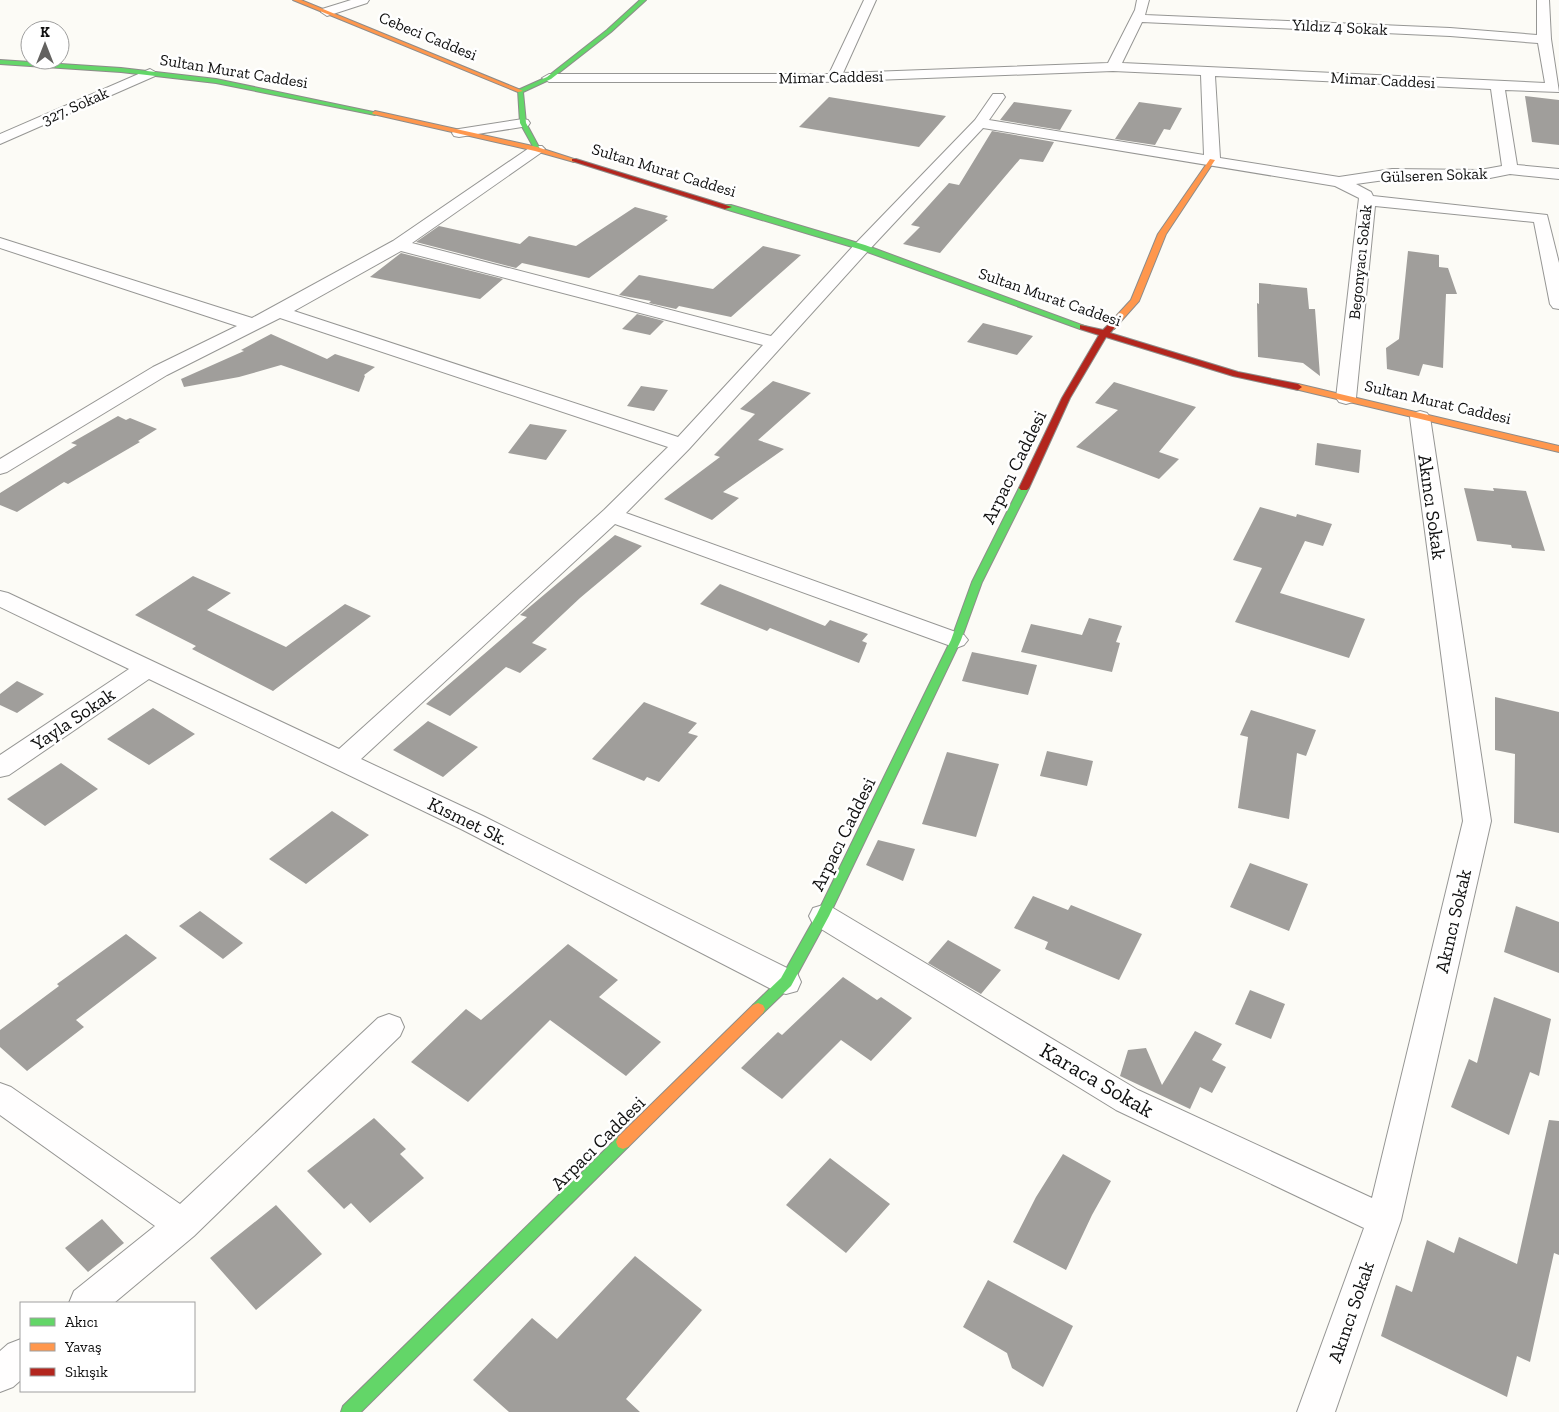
<svg xmlns="http://www.w3.org/2000/svg" width="1559" height="1412" viewBox="0 0 1559 1412" font-family="'Zilla Slab',serif">
	<style>
		.building { fill: #a09e9b }
		.lines { fill: none; stroke-linecap: round; stroke-linejoin: round }
		.street-casing { stroke: #969694; stroke-width: 2 }
		.fast-casing { stroke: #8d8c8a; stroke-width: 2 }
		.slow-casing { stroke: #8d8c8a; stroke-width: 2 }
		.jam-casing { stroke: #8d8c8a; stroke-width: 2 }
		.street { fill: #fffefe; fill-rule: evenodd }
		.fast { fill: #63d668; fill-rule: evenodd }
		.slow { fill: #ff974d; fill-rule: evenodd }
		.jam { fill: #b3261e; fill-rule: evenodd }
		.labels { text-anchor: middle; dominant-baseline: central; stroke-width: 5; stroke-linejoin: round; paint-order: stroke }
		.far-street-label { font-size: 16px; fill: #101010; stroke: #fff }
		.street-label { font-size: 19px; fill: #101010; stroke: #fff }
		.near-street-label { font-size: 22px; fill: #101010; stroke: #fff }
	</style>
	<rect width="100%" height="100%" fill="#fcfbf6"/>
	<path class="building" d="M1525,96L1559,100V145L1532,142Z
		M829,97L946,116L919,147L799,127Z
		M1014,102L1072,110L1060,130L1000,120Z
		M1139,102L1182,108L1170,130L1164,129L1155,145L1115,139Z
		M992,131L1054,142L1043,162L1020,159L940,253L903,244L920,227L911,225L949,183L959,185Z
		M635,207L668,216L665,219L668,220L589,278L522,263L516,268L416,242L439,226L520,244L529,236L576,246Z
		M763,246L801,255L731,317L679,306L676,309L649,303L651,301L619,295L639,275L713,289Z
		M1408,251L1439,255V267L1448,268L1457,294H1446L1443,368L1423,364L1419,376L1387,369L1386,348L1399,339Z
		M401,253L503,279L480,299L370,277Z
		M1259,283L1307,288L1309,309H1315L1320,376L1303,363L1258,357L1257,303L1259,304Z
		M637,314L664,321L650,335L622,329Z
		M983,323L1033,336L1017,355L967,342Z
		M271,334L327,359L335,354L375,367L364,375L365,376L359,392L281,365L239,377L184,387L181,379L244,351L241,350Z
		M773,381L811,393L758,440L784,449L723,492L739,498L712,520L664,499L720,457L714,455L755,414L740,409Z
		M1114,382L1196,407L1159,452L1179,459L1159,479L1076,447L1118,410L1095,403Z
		M641,386L668,390L654,411L627,406Z
		M118,416L126,420L130,418L157,429L138,441L140,442L68,484L64,482L17,512L0,505V493L77,445L71,443Z
		M530,424L567,430L546,460L508,453Z
		M1317,443L1361,450L1359,473L1315,465Z
		M1464,488L1494,491L1493,488L1526,491L1545,551L1512,548L1511,545L1477,541Z
		M1260,507L1296,517L1297,514L1332,524L1323,546L1305,541L1280,593L1365,619L1349,658L1235,622L1262,568L1233,560Z
		M615,535L642,546L580,598L532,643L547,649L520,673L506,667L450,716L426,704L527,617L520,615Z
		M193,576L231,593L207,610L286,647L345,604L371,616L273,691L192,649L196,646L135,615Z
		M720,584L825,626L830,620L868,634L862,641L867,643L859,663L770,628L767,631L700,604Z
		M1089,618L1122,626L1116,642L1120,643L1112,672L1021,652L1031,624L1082,635Z
		M972,652L1037,665L1028,695L962,681Z
		M17,681L44,694L17,713L0,705V694Z
		M1495,697L1559,712V833L1514,823L1515,754L1495,750Z
		M644,702L697,723L688,733L698,736L659,782L647,777L644,781L592,759Z
		M153,708L195,734L149,765L107,739Z
		M1251,710L1316,730L1306,756L1297,753L1289,819L1238,808L1248,737L1240,735Z
		M428,721L478,747L443,777L393,750Z
		M1047,751L1093,761L1087,786L1040,776Z
		M947,752L999,764L976,837L922,824Z
		M61,763L98,789L45,826L7,799Z
		M332,811L369,835L306,884L269,859Z
		M878,840L915,849L903,881L866,865Z
		M1250,863L1308,884L1289,931L1230,907Z
		M1033,896L1068,910L1071,905L1142,934L1119,980L1045,949L1048,942L1014,928Z
		M1516,906L1559,922V973L1504,952Z
		M200,911L243,943L223,959L179,926Z
		M126,934L157,958L76,1020L84,1027L27,1071L0,1047V1030L59,986L57,984Z
		M948,940L1001,970L981,994L928,963Z
		M568,944L618,980L599,997L661,1042L626,1076L550,1020L468,1102L411,1062L466,1009L481,1020Z
		M843,977L877,1000L881,997L912,1018L871,1061L841,1040L782,1099L741,1068L778,1032L782,1035Z
		M1250,990L1285,1004L1271,1039L1235,1024Z
		M1494,997L1551,1019L1539,1076L1530,1072L1509,1135L1451,1107L1469,1059L1477,1063Z
		M1195,1031L1222,1044L1212,1060L1226,1067L1212,1093L1200,1087L1190,1109L1120,1076L1128,1050L1146,1048L1162,1085Z
		M374,1118L406,1149L400,1154L424,1178L370,1223L351,1203L344,1209L307,1171Z
		M1549,1120L1559,1121V1255L1554,1253L1530,1362L1517,1356L1507,1397L1381,1336L1396,1285L1412,1292L1427,1240L1454,1253L1459,1237L1517,1264Z
		M1063,1154L1111,1181L1092,1215L1066,1270L1013,1242L1036,1197Z
		M830,1158L890,1204L846,1253L786,1205Z
		M276,1205L322,1254L256,1310L210,1258Z
		M102,1219L124,1243L88,1272L65,1248Z
		M635,1256L702,1310L626,1399L640,1412H509L473,1380L532,1318L557,1339Z
		M988,1280L1073,1326L1043,1387L1012,1368L1007,1353L963,1327Z"/>
	<g class="lines">
		<defs>
			<path id="street" d="M351,0H369L367,3L327,16L321,12L322,9Z
				M864,0H876L843,73L1108,63L1135,10L1137,0H1149L1145,15L1450,28L1537,35V0H1549L1551,39L1559,92L1505,90L1517,165L1559,169V179L1510,174L1480,180L1392,179L1356,184L1371,192L1373,196L1547,215L1559,263V309L1553,308L1550,304L1534,222L1375,206L1356,398L1353,402L1346,404L1339,402L1336,398L1359,198L1335,186L983,128L868,251L689,449L626,513L964,635L968,640L964,645L956,648L948,645L615,524L361,759L483,816L797,973L801,982L797,991L786,994L775,991L463,830L149,679L9,775L0,777V755L129,669L0,607V591L8,593L339,749L604,510L668,447L280,318L167,375L7,472L0,474V459L153,367L237,326L0,248V238L252,318L393,241L532,146H542L545,149L542,152L412,243L771,336L856,243L975,120L993,94H1003L1005,97L989,120L1204,155L1201,75L1113,71L822,82H549L542,78L549,74H829ZM1142,22L1450,36L1538,43L1545,83L1122,63ZM1215,76L1491,89L1502,166L1480,170L1392,169L1339,177L1220,158ZM401,251L763,345L678,437L294,311Z
				M150,69L157,73L155,76L0,144V134Z
				M523,119L528,120L530,123L528,126L459,137L454,136L452,133L454,130L459,129Z
				M1420,411L1427,413L1430,417L1491,821L1401,1220L1335,1412H1297L1364,1228L1116,1110L813,924L809,916L813,908L823,905L833,908L1138,1090L1372,1198L1463,821L1410,417L1413,413Z
				M389,1014L400,1018L404,1027L400,1036L194,1236L114,1303H69L74,1291L155,1226L0,1115V1083L11,1087L180,1204L378,1018Z
				M21,1339V1380L13,1387L0,1392V1351L8,1344Z"/>
			<path id="fast" d="M640,0H646L611,32L551,79L523,92L526,123L540,149L535,150L520,123L518,90L547,77L607,30Z
				M0,60L121,68L216,79L378,113L375,115L216,83L121,72L0,64Z
				M725,205H731L865,245L1087,327L1080,329L859,249L725,209Z
				M1024,485L1029,488L982,582L961,640L829,916L791,986L763,1013L758,1015L753,1013L751,1009L753,1005L781,978L817,914L951,640L972,582L1019,488Z
				M623,1135L628,1137L630,1142L628,1147L361,1412H341L343,1406L618,1137Z"/>
			<path id="slow" d="M293,0H301L523,91L518,92Z
				M375,111L537,147L577,160L574,162L535,151L373,114L372,113Z
				M1210,159L1215,160L1166,234L1139,301L1114,329H1108V325L1131,300L1158,234Z
				M1298,384L1559,446V452L1295,389L1294,387Z
				M758,1003L763,1005L765,1009L763,1013L628,1147L623,1149L618,1147L616,1142L618,1137L753,1005Z"/>
			<path id="jam" d="M572,159H576L732,207L725,209L572,161Z
				M1080,325L1103,330L1108,325H1114L1115,327L1110,333L1238,372L1298,384L1302,387L1298,390L1233,376L1106,337L1070,398L1029,488L1027,490H1021L1019,488L1062,398L1099,335L1080,329Z"/>
		</defs>
		<use href="#street" class="street-casing"/>
		<use href="#fast" class="fast-casing"/>
		<use href="#slow" class="slow-casing"/>
		<use href="#jam" class="jam-casing"/>
		<use href="#street" class="street"/>
		<use href="#fast" class="fast"/>
		<use href="#slow" class="slow"/>
		<use href="#jam" class="jam"/>
	</g>
	<g class="labels">
		<g class="far-street-label">
			<text transform="translate(1340 27) rotate(3)">Yıldız 4 Sokak</text>
			<text transform="translate(428 36) rotate(22)">Cebeci Caddesi</text>
			<text transform="translate(234 71) rotate(9)">Sultan Murat Caddesi</text>
			<text transform="translate(831 77) rotate(-1)">Mimar Caddesi</text>
			<text transform="translate(1383 80) rotate(3)">Mimar Caddesi</text>
			<text transform="translate(75 106) rotate(-24)">327. Sokak</text>
			<text transform="translate(664 170) rotate(17)">Sultan Murat Caddesi</text>
			<text transform="translate(1434 175) rotate(-2)">Gülseren Sokak</text>
			<text transform="translate(1360 262) rotate(-84)">Begonyacı Sokak</text>
			<text transform="translate(1050 297) rotate(19)">Sultan Murat Caddesi</text>
			<text transform="translate(1438 402) rotate(13)">Sultan Murat Caddesi</text>
		</g>
		<g class="street-label">
			<text transform="translate(1014 467) rotate(-64)">Arpacı Caddesi</text>
			<text transform="translate(1432 507) rotate(82)">Akıncı Sokak</text>
			<text transform="translate(73 719) rotate(-34)">Yayla Sokak</text>
			<text transform="translate(468 821) rotate(26)">Kısmet Sk.</text>
			<text transform="translate(843 834) rotate(-64)">Arpacı Caddesi</text>
			<text transform="translate(1453 921) rotate(-77)">Akıncı Sokak</text>
			<text transform="translate(598 1143) rotate(-45)">Arpacı Caddesi</text>
			<text transform="translate(1351 1312) rotate(-71)">Akıncı Sokak</text>
		</g>
		<g class="near-street-label">
			<text transform="translate(1097 1080) rotate(30)">Karaca Sokak</text>
		</g>
	</g>
	<rect x="20" y="1302" width="175" height="90" fill="#ffffff" stroke="#9f9f9f"/>
	<rect x="30" y="1318" width="25" height="8" fill="#63d668" stroke="#9f9f9f"/>
	<text x="65" y="1327" font-size="15" fill="#101010">Akıcı</text>
	<rect x="30" y="1343" width="25" height="8" fill="#ff974d" stroke="#9f9f9f"/>
	<text x="65" y="1352" font-size="15" fill="#101010">Yavaş</text>
	<rect x="30" y="1368" width="25" height="8" fill="#b3261e" stroke="#9f9f9f"/>
	<text x="65" y="1377" font-size="15" fill="#101010">Sıkışık</text>
	<g transform="translate(45 45)"><circle r="24" fill="#ffffff" stroke="#9f9f9f"/>
	<path d="M0-4L9 19L0 12L-9 19Z" fill="#636260"/>
	<text y="-8" font-size="14" font-weight="bold" text-anchor="middle" fill="#101010">K</text>
	</g>
</svg>
